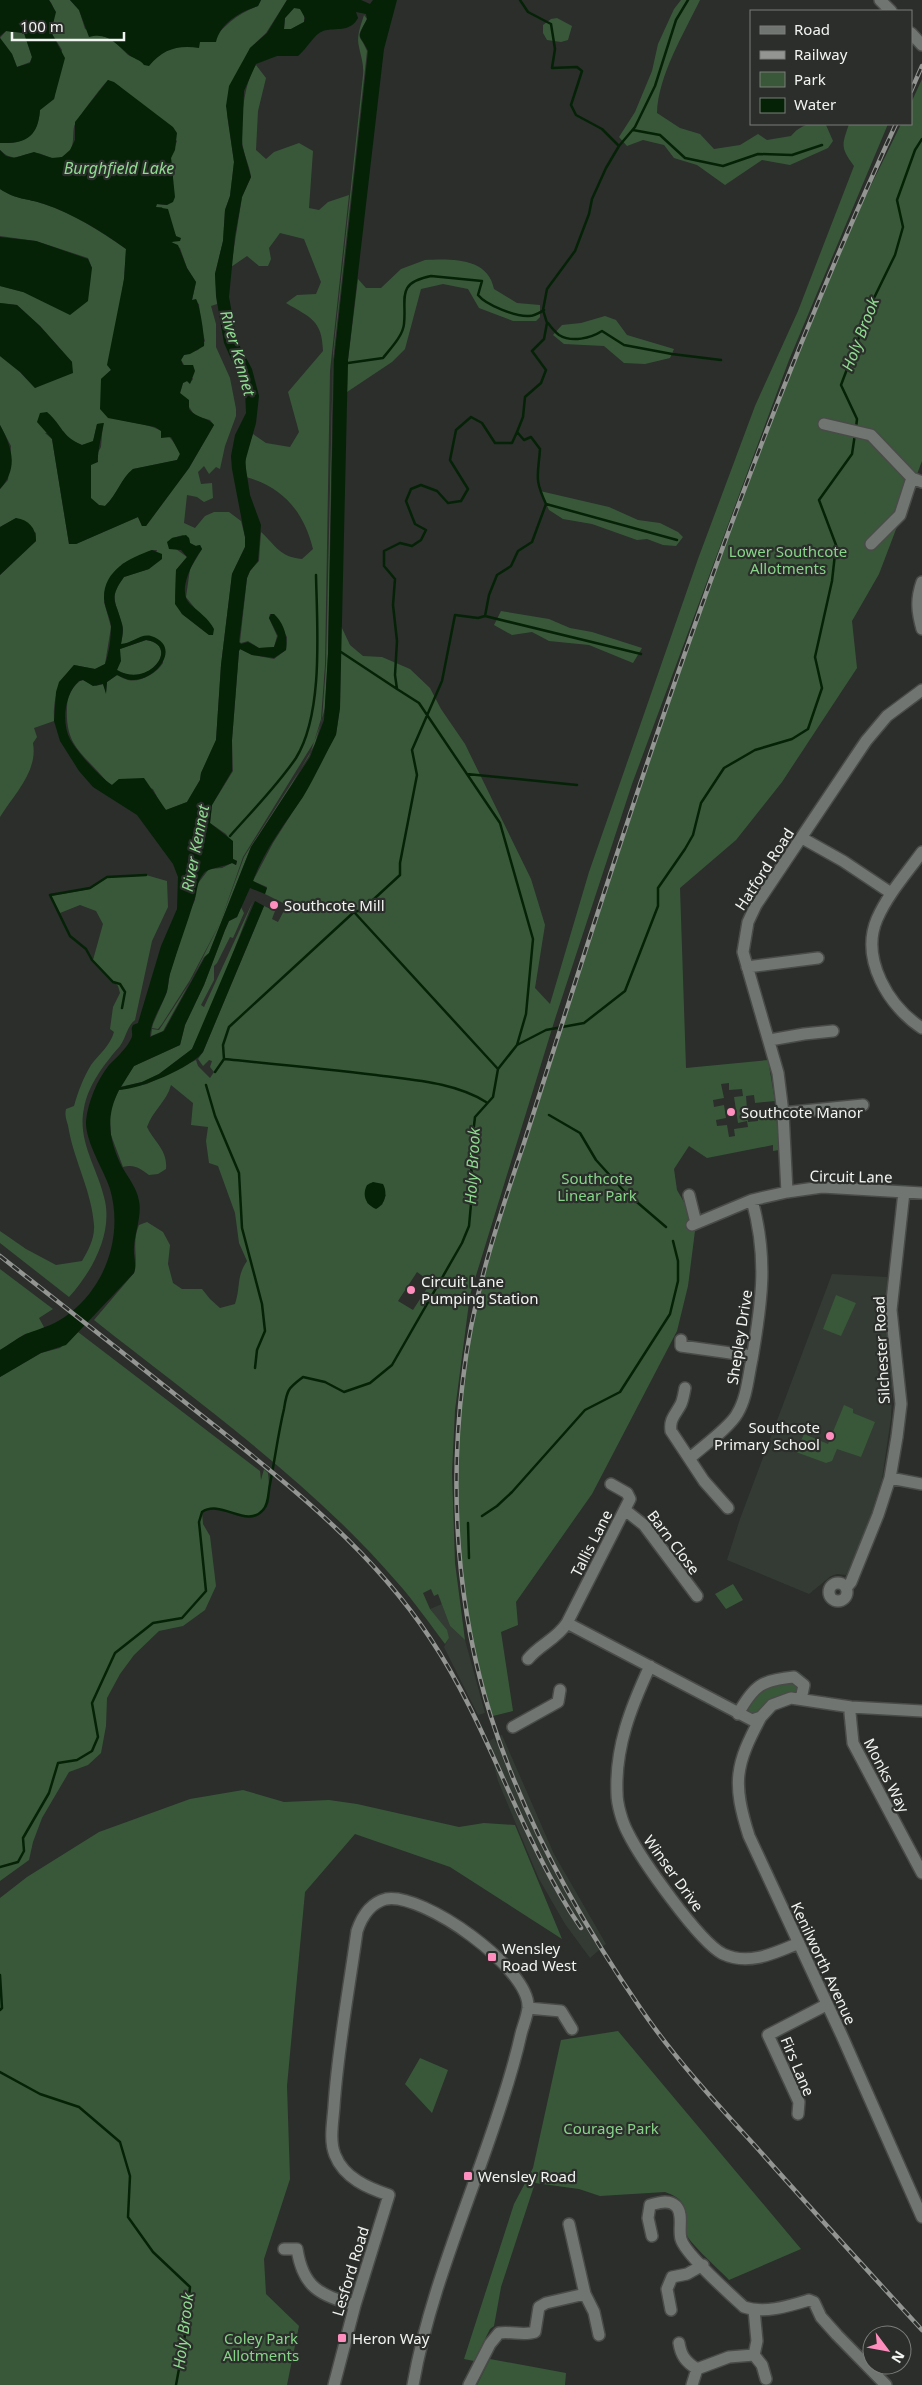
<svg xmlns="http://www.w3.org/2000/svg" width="922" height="2385" viewBox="0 0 922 2385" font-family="'Noto Sans',sans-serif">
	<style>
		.built { fill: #343b34 }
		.green { fill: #395839; fill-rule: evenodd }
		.water { fill: #052207; fill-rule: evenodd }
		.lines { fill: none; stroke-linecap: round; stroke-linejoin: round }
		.stream { stroke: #052207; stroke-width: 2.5 }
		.minor-casing { stroke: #494b49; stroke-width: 14 }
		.minor { stroke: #717571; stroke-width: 11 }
		.rail-casing { stroke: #929592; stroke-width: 4.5 }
		.rail { stroke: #2b2e2b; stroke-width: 2.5; stroke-dasharray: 8; stroke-linecap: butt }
		.poi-dot { fill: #fe8ebd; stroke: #2b2e2b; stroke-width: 2 }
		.labels { text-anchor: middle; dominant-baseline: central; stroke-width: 4.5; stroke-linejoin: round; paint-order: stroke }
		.park-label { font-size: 15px; fill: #86d488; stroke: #2b2e2b }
		.street-label { font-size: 15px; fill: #f2f4f2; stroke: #2b2e2b }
		.poi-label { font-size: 15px; fill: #f2f4f2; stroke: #2b2e2b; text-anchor: start }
		.water-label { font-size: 16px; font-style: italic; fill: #8edc8f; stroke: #2b2e2b }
	</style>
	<rect width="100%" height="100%" fill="#2b2e2b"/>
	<path class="built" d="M832,1274L887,1277L886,1316L893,1376L891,1418L882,1479L864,1537L846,1575L837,1574L831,1576L809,1594L727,1560L740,1519Z
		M442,1604L450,1626L465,1640L485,1713L478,1715L444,1647L449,1638L430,1609Z
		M502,1735L554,1854L606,1944L590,1958L565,1924L539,1879L498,1781L488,1742L494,1738L497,1745L495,1737Z"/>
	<path class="green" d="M49,0H70L79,10L85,29L113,40L128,55L142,61L154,60L165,51L178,46L199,47V42H210C225,26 236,14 258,6L261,0H287L266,33L250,48L227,115L234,162L230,196L225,210L223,241L215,274L217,304L211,306L216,324V347L230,378L236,409V416L225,446L220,469L216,467L209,474L204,466L198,472L201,484L212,483L213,498L204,502L197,497L187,495L184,523L195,528L205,516L214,512H229L241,521L245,537V547L232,574L221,665L216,740L201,773L200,780L187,802L166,810L162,806L153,789L127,780L119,779L112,785L106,781C84,753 65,748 67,708C67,697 71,688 80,681L83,680L96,686L103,684L106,692L107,682L117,675C121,677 124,679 128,680C140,683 157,673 163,663L161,643C144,628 138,643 121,644C122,638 124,630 122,624C116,601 108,599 124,577L149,569L157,550H152L122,564L104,602L111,627L105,664L95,669L74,665C58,683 53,697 54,721L34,728L37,737L33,743C38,772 14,794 0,817V575L36,541V533L16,518L0,527V489L8,480L11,446L0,425V356L20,372L35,388L52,379L72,362L40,326L17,305L0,303V286L23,292L92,268L88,258L36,241L0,236V189C17,200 27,198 44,204C74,214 100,231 126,249L124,279L111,370L101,379L121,420C148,426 168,425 180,454L177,460L133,469C121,479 117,495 105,506L99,505L91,499V465L101,447L103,423L97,424L93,442L82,445L68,439L63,431L45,433L52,439L69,544H76L138,517L142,526H146L189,468L214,425L210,420L195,416L180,393L183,383L187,381L190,383L193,379L181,360L184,355L198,350L205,341L201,326L199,304L192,300L196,282L187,268L180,248L172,243L176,236L162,207H156V204L167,205L173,179L171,158L177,141L119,86L108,80C102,86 75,121 74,127C72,138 76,151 62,157C51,162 42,151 32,153C17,156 13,162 0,150V143C25,144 38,136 40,110L54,99L62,50L51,32C53,21 58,10 49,0ZM183,535L189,538L190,543L195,546L200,545L202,549L190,569L186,597L194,607L209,635L182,614L175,598L176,570L187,557L176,549L172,538Z
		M681,0H700C684,33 658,76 657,113L680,128L700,134L714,149L740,145L758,134L767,140L791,136C800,125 812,121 826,125L833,141L828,148L790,165L762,160L725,185L697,165L674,158L664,145L643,140L627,146L619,137L635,112L652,71L658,44L674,9Z
		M298,7L304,13V22L291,29H284L285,18L294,8Z
		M364,15L367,19C355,41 359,32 367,51L333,360L328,654L325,708L315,744L292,784L251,847L209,953L204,957L163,1031L151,1036L152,1029L159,1030L163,1024L191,981L220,923L244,857L309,756L322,720L326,665L333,354L363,75C364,64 361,57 359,47C356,36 361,25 364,15Z
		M557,18L572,26L568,40L561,42L547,40L543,33V25L551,19Z
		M6,31L24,33L32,57L30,62L17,67L12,54L0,38Z
		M256,65L266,78L258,111L256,150L266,159L274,152L299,143L313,151L309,208L319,210L328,202L349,195L330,371L325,665L321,719L314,742L243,857L220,923L190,980L162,1024L158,1029L152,1028L153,1024L167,992L170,973L189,913L195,900L196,886L209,869L222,868L232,863L236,865L237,861L233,859L232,843L226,834L210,823L212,805L233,771L232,740L239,651L240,649L252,655L274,659L286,650L287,637L274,614H270L269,618L277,636L274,647L259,648L248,641L241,643L240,642L247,578L250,571L259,561L261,532C276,546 280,557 302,559L313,549C304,512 283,487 246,477V453L253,434L266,443L290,447L299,432L288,392L323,351C322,320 311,318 286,303L297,295L316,294L321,282L304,239L280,233L269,248L271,259L268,266H259L247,256L231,267L242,197L251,177C250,167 245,158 243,147C239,128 244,81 256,65Z
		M922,79V461L879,574L852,621L857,668L782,782L736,840L680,888L686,1068L768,1060L775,1101L755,1103L754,1095L746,1096L748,1122L758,1121V1113L776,1111L779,1150L773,1151V1145L707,1158L689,1146L674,1169L677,1190L696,1223L688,1286L677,1331L592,1494L516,1602L518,1625L501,1632L513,1711L493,1716C456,1608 448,1489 463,1376C473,1295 499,1217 525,1140C547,1071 569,1001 593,932C666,712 736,489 828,276C851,224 877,174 901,124H911V103ZM729,1083V1090L742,1089L743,1096L734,1097L738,1123L747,1121L748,1127L734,1129L735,1136L729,1137L727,1125L717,1126L716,1120L726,1118L724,1105L714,1107L713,1100L724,1098L721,1084Z
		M849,124H888L789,360L632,784L555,1019L470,1295L455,1410L452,1473L455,1563L465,1640L450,1626L438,1594L434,1596L431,1589L423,1593L430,1609L447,1630L449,1638L445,1644C429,1623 414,1601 396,1581C311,1482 196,1401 94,1320L134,1273C139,1261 131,1243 139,1225L147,1222L163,1232L170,1245L168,1264L173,1283L182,1289H202L210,1299L220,1308L235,1304C241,1286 236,1277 247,1261L239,1243L235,1213L218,1166L209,1163L206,1141L208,1127L191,1125L193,1103L171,1085C167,1101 153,1110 147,1127C154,1142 168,1150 166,1169L158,1174L149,1175C139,1168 135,1164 123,1167L111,1135L110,1119V1109L119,1090L147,1084L196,1060L198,1066L210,1078L214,1072L210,1067L212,1061L209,1060L203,1066L198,1059L203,1052L264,906L275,911L272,919L278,922L287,905L265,894L267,887L253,881L273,843L304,794L336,734L340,708L341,626L350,645L363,656L382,657L410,669L430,688L441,709L465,744L531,879L545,925L535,988L550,1004L589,872L698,559L755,406L798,311L854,166C840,147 842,145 849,124ZM370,1183L386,1195L382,1205L373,1207L367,1203L366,1188ZM417,1272L431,1282L413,1310L398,1301Z
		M425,260C450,259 488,257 494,289L517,303L540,305V317L536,321H513L479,308L468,289L443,284L421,289L405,349L392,362L347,392L348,360L358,279L366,288H381L401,269Z
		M605,316L616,320L627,335L674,349L670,358L645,364L624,363L604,346L564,344L553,335L562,325L581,323Z
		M540,491L609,507L638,520L660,523L678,532L683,537L676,546L663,545L647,539L637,540L592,524L563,519L549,510Z
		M501,611L549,619L570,628L592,632L642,648L633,663L589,645L549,641L532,632L512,635L494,625Z
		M146,640C181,645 149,690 117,670L120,649Z
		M146,875L167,881L168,907L152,941L135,1020C127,1026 126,1038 120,1046C105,1063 88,1085 84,1108C77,1141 97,1167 104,1197C114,1232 92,1272 69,1297L0,1243V1231L26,1249L56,1265L82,1261C88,1251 95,1238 94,1225C92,1193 75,1162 69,1131C68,1122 64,1117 66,1109L74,1106C78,1092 83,1078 91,1065C99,1054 110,1046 114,1032L110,1029L113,1007L120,993L118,986L93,960L103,924L96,911L80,905L60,913L51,896L90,889L108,877Z
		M253,901L214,1002L192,1049L159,1074L142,1082L120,1087L134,1066L180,1045L185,1025L204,985L225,930L229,921L237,917L241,907L244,913L233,938L230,937L217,963L214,966V980L201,1005L204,1007Z
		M0,1269L53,1309L39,1318L45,1329L25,1334L0,1350Z
		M836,1295L856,1303L841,1336L823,1329Z
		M78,1332L260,1471L261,1480L264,1469L268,1473C270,1487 270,1519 248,1517C232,1516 217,1501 202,1512L203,1524L210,1536L216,1586L205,1610L183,1626L159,1631L134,1655L120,1674L107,1698L106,1726L101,1753L88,1765L69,1772L42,1818L33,1842L29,1860L0,1881V1377L41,1353L60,1348Z
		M844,1405L853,1409V1413L875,1422L861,1457L837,1449L832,1461L826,1463L796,1452L804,1434L828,1444Z
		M733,1584L743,1600L726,1609L715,1594Z
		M795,1681L801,1687L799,1693L765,1704L756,1714L747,1713L745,1706C762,1685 769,1683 795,1681Z
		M243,1790L284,1802L329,1800L357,1804L459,1827L484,1823L515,1825L562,1939L450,1867L355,1834L305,1892L287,2086L290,2179L264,2259L266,2294L299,2326L287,2385H0V1898L27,1877L99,1832L190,1799Z
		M618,2031L801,2249L729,2280C721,2271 690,2244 687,2235C679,2214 696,2203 665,2192L600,2196L579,2189L535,2183L501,2287L494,2326L490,2329L474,2361L464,2359L514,2204L533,2168L561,2040Z
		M420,2058L448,2070L432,2113L405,2084Z
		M490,2359L566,2373L565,2385H477Z"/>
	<path class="water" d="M0,0H49L56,12L51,32L65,58L54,99L40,110C38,137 26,144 0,143V38L12,54L17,67L30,63L32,57L24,33L6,31L0,36Z
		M70,0H261L258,6C240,12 221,22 216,42H200L199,48C178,45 163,49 149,66L144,65C140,59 133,59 128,54C115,43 107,32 89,37L79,10Z
		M287,0H361L370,4L373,0H397L384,49L348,360L340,708L336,735C325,755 315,777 303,797C285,824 264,850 253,881L267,888L265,894L250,888L237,917L229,921L225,930L204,985L185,1025L180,1045L134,1066L121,1087L142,1082L159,1074L192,1049L255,901L264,906L203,1052C191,1068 140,1089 119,1090C105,1118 109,1140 122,1167C129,1179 137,1188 139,1201C142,1215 135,1232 134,1247C133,1255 137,1265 134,1273L66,1345L41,1353L0,1377V1350C9,1345 17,1338 26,1334C42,1328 57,1324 70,1313C107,1284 123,1234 110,1189C104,1170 85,1142 86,1121C88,1102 97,1080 109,1065C117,1057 126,1049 131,1039C134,1034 130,1030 133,1025L138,1023L161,946L177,909L178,877L173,864L137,815L93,787L79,771L60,741L54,721L56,692L59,682L74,665L95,669L105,664C109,653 111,638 111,626C110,617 105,609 104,599C103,571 129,558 152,550L162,554V559L149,569L124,577C108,599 116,601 122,624C124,630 122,638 121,644C131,644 141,633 151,636C183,646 156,682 131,680C127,680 122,677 117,675L107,682L106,694L103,684L93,686L83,680L79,681C65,693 61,722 70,739C77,752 100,777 112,785L119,779L144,778L166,810L187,802L200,780L201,773L216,740L221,665L232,574L245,547V537L232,469L231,456L235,435L246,413L245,390L224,343L216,296L215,274L223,241L225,210L230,196L234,162L226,106L229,86L250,48L267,33ZM294,8L300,9L305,18L304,22L291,29H284L285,18ZM356,12L366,14L367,19C356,41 359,32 368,51L334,360L328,654L324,720L310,757L251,847L209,953L205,957L164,1031L150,1037C150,1022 161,1007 166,994C169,986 168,978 171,971C178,948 187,924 194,901C198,891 196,882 204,873C208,868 224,867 232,863L236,865L237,861L233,859V841L210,823L212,805L232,771V740L239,651L240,649L252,655L274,658L286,650C288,637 284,623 274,614H271L269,618L278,636L274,647L259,648L248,642L241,644L239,642L247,578L250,571L258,561L261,525L250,495L245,462L256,423L259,396L252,369L237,341L229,297L235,236L242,197L251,177L242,145L244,91L256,64L277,56H298C306,50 314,34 323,31C336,27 350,33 358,18ZM146,640C181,645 149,689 117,670L121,661L120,649Z
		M108,80L114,82L173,127L177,133L175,150L171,158L175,197L173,202L167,205L157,204L156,207L168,209L176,236L181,238L180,241L171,242L178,245L187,268L196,282L192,300L196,299C200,305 205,339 204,346L190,354L184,355L181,360L183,365H193L195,371L190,384L187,381L183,383L180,393L189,400V409C197,419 208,417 214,425L189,468L146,526H142L138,517L76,544H69L52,439L37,422L40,413L47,412C63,426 61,436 82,445L93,441L97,424L104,423C102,433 97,454 98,462L91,465V498L99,505L105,506C117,495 121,478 133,469L177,460L180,454L171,437L161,438V431L155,427L108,418L100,409L101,379L111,370L107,365L124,279L126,249C101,231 74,214 44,204C26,198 17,200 0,189V150L6,156L14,158L34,152L52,158L62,157L70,150L75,140V122Z
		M0,237L36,241L88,259L92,268L88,301L70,315L23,292L0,286Z
		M0,303L17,305L40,326L72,362L73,373L35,388L20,372L0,356Z
		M0,425C12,447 19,468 0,489Z
		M16,518C29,520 36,528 36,541L0,575V527Z
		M186,535L189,538L190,543L196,546L200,545L202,549C194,560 176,591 190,604C199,612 208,618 214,629L213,635H209L182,614L175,604L176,570L187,557L181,550L169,549L167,542L172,538Z
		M373,1182L383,1184C388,1193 385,1205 376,1209C365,1204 362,1195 367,1185Z"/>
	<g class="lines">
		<path class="stream" d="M520,0L528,12L551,24L555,49L552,68L577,67L582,71L571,105L576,115L602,129L619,146
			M633,130L660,135L685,158L723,166L758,154L792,155L822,145
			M548,323C551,327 555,332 559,335C572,343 591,338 602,331L624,345L672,354L721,360
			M348,363L383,358C390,349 403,336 404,324C407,299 395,283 431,276L482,281L478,295C486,305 516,317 529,316C535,316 539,313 544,310
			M856,428L857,419L841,385L873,300L895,255L903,227L897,200L915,150L922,139
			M517,432L512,443H495L482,423L471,417L456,430L450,460L468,489L461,501L448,503L437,491L421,485L411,489L406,501L415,524L426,530L421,540L412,546L400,543L384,551V566L395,579L393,605L397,641L395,675L397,689L419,703L500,823L533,939L526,1014L517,1045
			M546,504L677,540
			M485,616L641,654
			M341,652L397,689
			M467,774L577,785
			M230,836C252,811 277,786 296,758C324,713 317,626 316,575
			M354,912L498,1069
			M122,1008L125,992L120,984L113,982L92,960L86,949L70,936L50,895L90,888L107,877L146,875
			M224,1059L223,1045L229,1027L354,912L362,910L400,875V863L417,775L412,750L442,681L455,615L478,618L485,616L489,595L497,575L511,566L518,551L532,542L546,504C534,478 538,477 540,449L531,437L524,440L517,432L523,417L525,397L541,383L546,370L532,351L544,339L547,323L543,310L547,289L575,251L589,214L592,199L606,168L619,146L635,127L655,86L676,20L688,0
			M215,1072L224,1059C274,1064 325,1069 376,1075C412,1080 454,1082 486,1102
			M206,1085L215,1116L239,1173L242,1228L262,1304L265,1331L257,1350L255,1368
			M549,1115L580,1133L596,1160L624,1191L666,1227
			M482,1516L497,1506L512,1492L585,1410L620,1392L670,1314L678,1281V1261L673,1241
			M468,1523L469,1558
			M0,1867L18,1862L24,1851L23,1838L49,1793L58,1763L77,1760L92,1751L98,1737L92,1703L115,1653L153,1623L182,1618L206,1591L199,1522L202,1512C221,1499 247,1529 263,1510C269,1504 268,1493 270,1484C275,1459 278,1434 284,1409C285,1403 286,1395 289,1390C292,1385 298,1381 303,1377L325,1382L344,1392L370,1383L392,1365L462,1243L469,1226L473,1182L470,1160L475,1117L493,1097L498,1069L517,1045L546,1030L584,1023L625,991L658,906V888L685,849L693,835L701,803L724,768L755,750L792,739L808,729L822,688L815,657L832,581L836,545L819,500L852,454L855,434
			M0,1975L2,2008L0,2010
			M0,2072L40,2094L79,2107L120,2142L130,2176L128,2217L153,2252L190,2287L184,2342L176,2385"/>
		<defs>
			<path id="minor" d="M880,0L891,11
				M911,33L922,45
				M824,424L871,435L912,478L922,482
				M871,544L900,515L912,478
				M922,582C916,599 917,611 922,629
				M802,838L843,861L891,893
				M922,852C906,874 888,894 877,919C860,959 889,1007 922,1028
				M747,967L818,958
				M770,1040L804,1034L833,1031
				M783,1113L863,1105
				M787,1192L783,1113L778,1073L743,952L748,922L756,905L866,741L887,716L922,690
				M689,1195L696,1223
				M692,1225L752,1200L787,1192L822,1187L922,1193
				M681,1340V1346L752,1356
				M685,1388C684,1393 683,1400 681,1404C676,1414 669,1419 671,1431L704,1481L728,1508
				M690,1458C702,1447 730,1427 737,1414C747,1398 748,1377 752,1359C762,1301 768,1258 752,1200
				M890,1478L922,1484
				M625,1510L644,1525L697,1596
				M829 1592a9 9 0 1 1 18 0a9 9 0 1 1-18 0Z
				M846,1588L851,1582L878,1515L890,1478L897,1437L901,1404L891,1310L904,1192
				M567,1623L630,1499L627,1493L611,1484
				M528,1659C539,1645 557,1639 567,1623L752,1720L761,1717L772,1705L791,1698L851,1707L922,1711
				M650,1666C631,1707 615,1747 617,1793C617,1804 622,1822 628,1833C641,1859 699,1942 723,1954C749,1966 775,1953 799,1943
				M850,1713L853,1743L922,1873
				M738,1714C754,1685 762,1680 794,1677L804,1685L801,1699
				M761,1717C735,1765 732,1783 749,1836L842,2036L922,2217
				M513,1727L558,1702L560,1690
				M528,2008L561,2011L572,2029
				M798,2114L799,2102L768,2035L826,2005
				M569,2224L585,2294L594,2312L599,2335
				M652,2236L648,2218L650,2205C658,2203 669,2199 676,2206C684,2214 678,2229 681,2239C685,2254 731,2295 744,2307C764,2314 789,2306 809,2300L814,2302L821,2317L837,2335L886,2385
				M284,2249H297C303,2288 320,2295 355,2305
				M671,2310L667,2289L672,2277L687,2274L703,2265
				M679,2343C681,2356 686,2362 697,2369
				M754,2355L762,2365L766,2379
				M334,2385L355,2305L389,2195C368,2188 344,2178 335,2155C329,2140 333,2122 334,2106C338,2047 349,1989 357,1931C362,1916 370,1903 386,1899C423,1892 531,1969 528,2008C527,2017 523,2026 521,2034C515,2061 507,2087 498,2114C469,2203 429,2293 413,2385
				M469,2385L490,2344L499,2333C511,2331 524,2336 535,2332L539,2307L546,2303L585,2294
				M692,2385L697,2369L729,2357L754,2355L757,2341L754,2310"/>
		</defs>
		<use href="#minor" class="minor-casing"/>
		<use href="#minor" class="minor"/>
		<defs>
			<path id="rail" d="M911,91L922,66
				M896,124C768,401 669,690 576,980C558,1035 541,1089 524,1143C498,1220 472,1298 463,1379C449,1491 457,1609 491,1717C524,1821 579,1919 641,2009C675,2059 717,2104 758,2149C812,2210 867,2270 922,2330
				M0,1256C65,1307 131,1359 196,1411C281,1478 370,1547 430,1638C491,1729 519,1837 581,1928"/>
		</defs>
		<use href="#rail" class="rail-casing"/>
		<use href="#rail" class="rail"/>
	</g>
	<g class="poi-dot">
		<circle cx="274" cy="905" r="5"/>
		<circle cx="731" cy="1112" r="5"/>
		<circle cx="411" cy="1290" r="5"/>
		<circle cx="830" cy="1436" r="5"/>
		<rect x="487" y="1952" width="10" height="10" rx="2.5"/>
		<rect x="463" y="2171" width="10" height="10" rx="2.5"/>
		<rect x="337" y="2333" width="10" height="10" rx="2.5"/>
	</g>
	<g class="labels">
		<g class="park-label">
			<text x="788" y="551">Lower Southcote<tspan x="788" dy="17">Allotments</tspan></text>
			<text x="597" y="1178">Southcote<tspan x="597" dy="17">Linear Park</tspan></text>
			<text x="611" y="2128">Courage Park</text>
			<text x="261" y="2338">Coley Park<tspan x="261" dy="17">Allotments</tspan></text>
		</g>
		<g class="street-label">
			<text transform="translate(764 869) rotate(-57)">Hatford Road</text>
			<text transform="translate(851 1176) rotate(1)">Circuit Lane</text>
			<text transform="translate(739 1337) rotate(-81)">Shepley Drive</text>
			<text transform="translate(881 1350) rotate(-93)">Silchester Road</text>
			<text transform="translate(674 1542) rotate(53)">Barn Close</text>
			<text transform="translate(591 1543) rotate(-63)">Tallis Lane</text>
			<text transform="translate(887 1775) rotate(63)">Monks Way</text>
			<text transform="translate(674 1873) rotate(54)">Winser Drive</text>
			<text transform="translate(824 1963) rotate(65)">Kenilworth Avenue</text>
			<text transform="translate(798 2066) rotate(67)">Firs Lane</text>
			<text transform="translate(350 2271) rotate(-73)">Lesford Road</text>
		</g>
		<g class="poi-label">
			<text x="284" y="905">Southcote Mill</text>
			<text x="741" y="1112">Southcote Manor</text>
			<text x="421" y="1281">Circuit Lane<tspan x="421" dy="17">Pumping Station</tspan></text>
			<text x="820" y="1427" text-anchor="end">Southcote<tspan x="820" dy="17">Primary School</tspan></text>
			<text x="502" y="1948">Wensley<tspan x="502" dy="17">Road West</tspan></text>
			<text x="478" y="2176">Wensley Road</text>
			<text x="352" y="2338">Heron Way</text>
		</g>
		<g class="water-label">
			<text x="119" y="168">Burghfield Lake</text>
			<text transform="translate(860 334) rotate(-69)">Holy Brook</text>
			<text transform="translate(238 353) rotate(74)">River Kennet</text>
			<text transform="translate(195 848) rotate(-79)">River Kennet</text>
			<text transform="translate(472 1166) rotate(-87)">Holy Brook</text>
			<text transform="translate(183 2331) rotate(-83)">Holy Brook</text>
		</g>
	</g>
	<rect x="750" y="10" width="162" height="115" fill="#2b2e2b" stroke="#7b7d7b"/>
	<rect x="760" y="26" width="25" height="8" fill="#717571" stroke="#7b7d7b"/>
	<text x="794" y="35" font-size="15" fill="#f2f4f2">Road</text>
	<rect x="760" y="51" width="25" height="8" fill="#929592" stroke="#7b7d7b"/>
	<text x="794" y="60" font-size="15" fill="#f2f4f2">Railway</text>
	<rect x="760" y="72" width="25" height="15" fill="#395839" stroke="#7b7d7b"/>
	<text x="794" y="85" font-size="15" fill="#f2f4f2">Park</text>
	<rect x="760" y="98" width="25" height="15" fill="#052207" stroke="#7b7d7b"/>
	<text x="794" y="110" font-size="15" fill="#f2f4f2">Water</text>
	<g transform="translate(887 2350) rotate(122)"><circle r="24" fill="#2b2e2b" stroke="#7b7d7b"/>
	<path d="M0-4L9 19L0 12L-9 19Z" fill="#fe8ebd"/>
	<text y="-8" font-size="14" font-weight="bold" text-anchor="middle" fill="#f2f4f2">N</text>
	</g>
	<path d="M12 32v8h112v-8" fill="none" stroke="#f2f4f2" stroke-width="2.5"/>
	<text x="20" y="32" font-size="15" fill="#f2f4f2" stroke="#2b2e2b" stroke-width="4" paint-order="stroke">100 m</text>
</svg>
